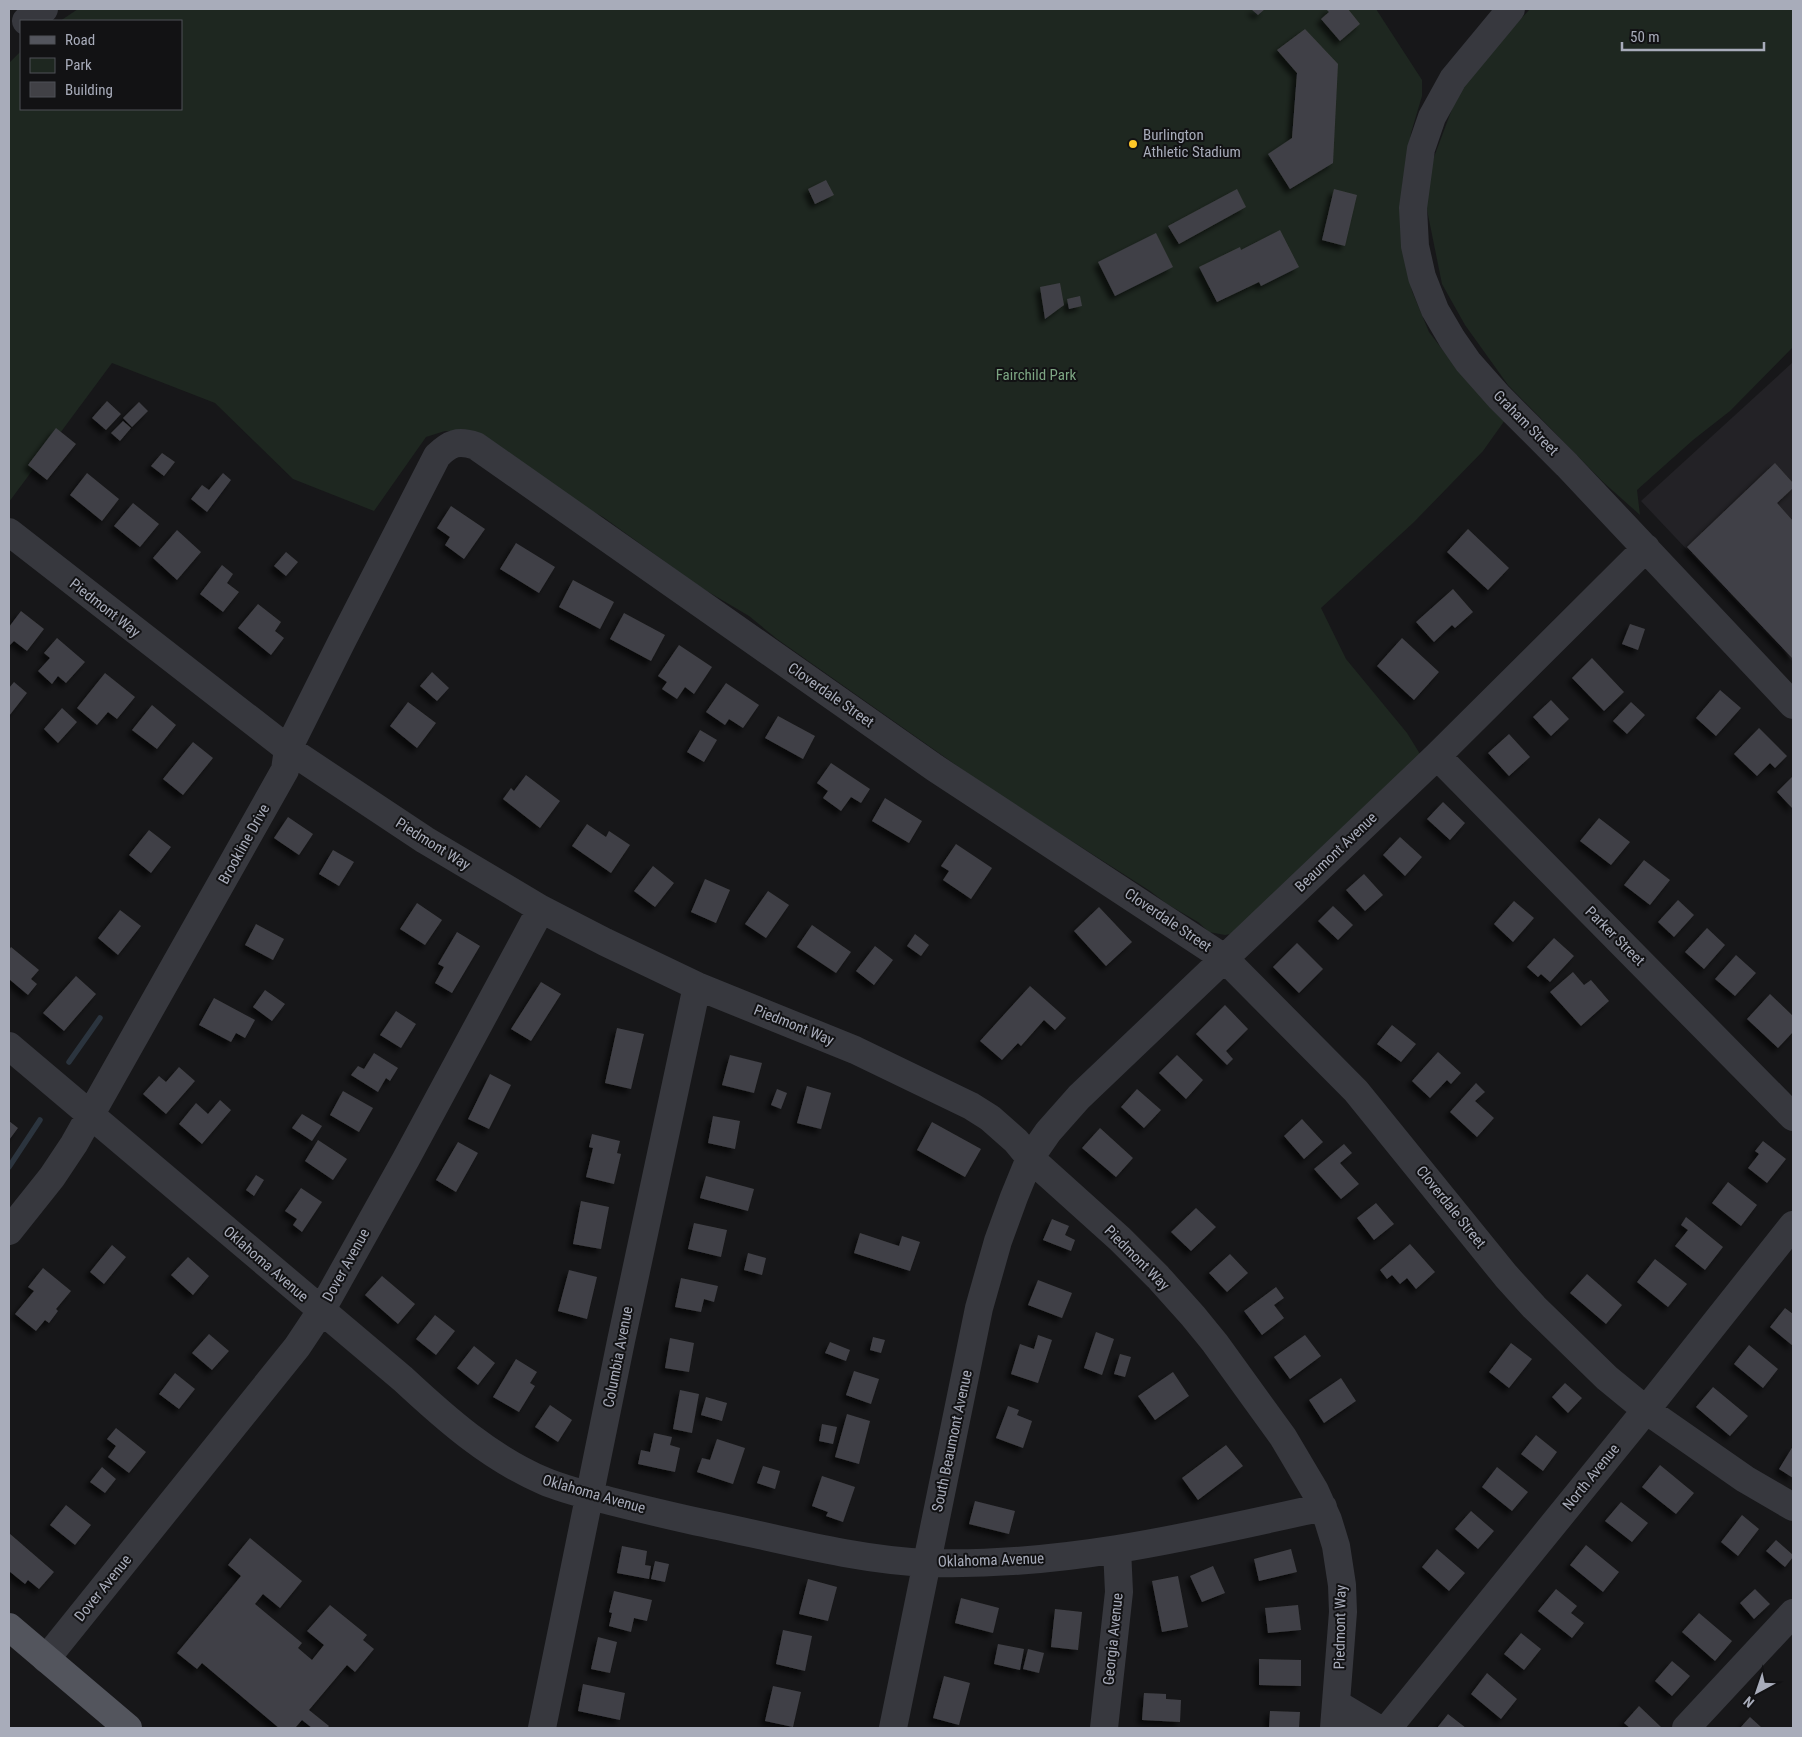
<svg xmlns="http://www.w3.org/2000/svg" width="1802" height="1737" viewBox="0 0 1802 1737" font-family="'Roboto Condensed',sans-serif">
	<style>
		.built { fill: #232226 }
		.green { fill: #1e2720 }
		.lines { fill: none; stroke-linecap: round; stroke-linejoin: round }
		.stream { stroke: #2b343e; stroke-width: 5.5 }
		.building { fill: #414146; filter: url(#shadow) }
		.minor { stroke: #37383e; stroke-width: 28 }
		.major { stroke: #53555d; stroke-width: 28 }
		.poi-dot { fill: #ffc728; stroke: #121214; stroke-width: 2 }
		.labels { text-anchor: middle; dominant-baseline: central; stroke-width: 4; stroke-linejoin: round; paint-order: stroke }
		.poi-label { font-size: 15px; fill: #a8acba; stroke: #121214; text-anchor: start }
		.park-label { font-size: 15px; fill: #7da683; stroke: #121214 }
		.street-label { font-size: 15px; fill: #a8acba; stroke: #121214 }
	</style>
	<defs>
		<filter id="shadow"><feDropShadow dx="-4.5" dy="4.5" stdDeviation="2.5" flood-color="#0009"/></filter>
	</defs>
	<rect width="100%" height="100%" fill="#171719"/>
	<path class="built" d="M1793,362V662L1641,501Z"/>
	<path class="green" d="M78,9H1376L1422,80V96L1411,133L1402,186L1403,240L1412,291L1429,332L1464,378L1505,420L1483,451L1414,522L1321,608L1346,659L1407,733L1420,754L1241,932L1225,935L1209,932L1198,922L1167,904L1150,891L990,789L777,639L749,616L700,587L603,517L542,485L469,433L445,431L426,437L374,511L293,479L215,403L112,363L9,502V63L21,51V109H181V21H60Z
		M1530,9H1793V347L1730,411L1693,440L1637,490L1640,515L1603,482L1508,385L1465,325L1442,284L1426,205L1431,165L1455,101L1471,73Z"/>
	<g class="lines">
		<path class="stream" d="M69,1062L100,1018
			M9,1167L40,1120"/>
	</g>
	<path class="building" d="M1251,9H1265L1258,15Z
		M1326,9H1348L1360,24L1340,41L1321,19L1329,12Z
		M1305,29L1338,64L1333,163L1290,189L1268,154L1292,138L1297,73L1277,50Z
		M826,180L834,195L815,204L808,189Z
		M1237,189L1246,207L1179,244L1168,226Z
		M1334,189L1357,195L1345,246L1322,240Z
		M1280,230L1299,267L1261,286L1259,282L1217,302L1199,267L1240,247L1241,250Z
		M1156,233L1173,267L1115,296L1098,262Z
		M1060,283L1064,305L1045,319L1040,287Z
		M1080,296L1082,306L1069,309L1067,299Z
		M107,401L121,414L106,430L92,418Z
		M139,402L148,411L132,427L123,418Z
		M123,421L131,428L120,441L111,433Z
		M56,428L76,444L47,480L28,465Z
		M162,453L175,462L164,476L151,466Z
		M1775,463L1793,483V488L1777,503L1793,521V659L1687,547Z
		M87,473L119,499L102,521L70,495Z
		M223,473L231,480L207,512L191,499L202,485L209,490Z
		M133,503L159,524L140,547L114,526Z
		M451,506L485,529L464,559L445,545L450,537L437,528Z
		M1468,529L1509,568L1488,590L1447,552Z
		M177,530L201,552L177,580L153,558Z
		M516,543L555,567L539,593L500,569Z
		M286,552L298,562L286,576L274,566Z
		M222,565L233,574L227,583L239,592L223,612L200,594Z
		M573,580L614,602L600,629L559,607Z
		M1453,589L1473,612L1455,628L1452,625L1434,642L1416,622Z
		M258,604L281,622L275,631L284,638L271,655L238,628Z
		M21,611L44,629L27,651L14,641L10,645L9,644V627Z
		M624,613L665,635L651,661L610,639Z
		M1630,624L1645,629L1638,650L1622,644Z
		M57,638L85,662L66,683L58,676L52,684L38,671L50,658L44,653Z
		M1402,638L1439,672L1414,700L1377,666Z
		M679,645L712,667L694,694L685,687L677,699L662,689L667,682L658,676Z
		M1592,658L1624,692L1604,711L1572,678Z
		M432,672L449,688L437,701L420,686Z
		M105,673L135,697L117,719L108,712L97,725L77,708Z
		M14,682L27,693L9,716V688Z
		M726,683L759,705L743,728L729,719L725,725L706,712Z
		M1720,690L1741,708L1716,736L1696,718Z
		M1551,700L1569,719L1551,736L1533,717Z
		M408,702L436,723L417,748L390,726Z
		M1631,702L1645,715L1627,734L1613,721Z
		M152,705L176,725L157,749L132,730Z
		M62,708L77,722L58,743L44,729Z
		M778,716L815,736L803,759L765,738Z
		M1759,728L1787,756L1775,768L1770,763L1757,776L1734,754Z
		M700,730L717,740L704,762L687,752Z
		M1509,734L1530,757L1509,776L1488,753Z
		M193,742L213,758L183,795L163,779Z
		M831,763L870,789L861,803L851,797L841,811L823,798L828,791L817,783Z
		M526,775L560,801L540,828L503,799L511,788L514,791Z
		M1793,776V809L1777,792Z
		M885,798L922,821L909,843L872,821Z
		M1443,802L1465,823L1450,840L1427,819Z
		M288,817L313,834L299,855L274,838Z
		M1599,818L1630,842L1611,865L1580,841Z
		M587,824L606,837L609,831L630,845L611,873L572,846Z
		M149,830L171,847L151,873L129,855Z
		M1400,837L1422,857L1405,876L1383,855Z
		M956,844L992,868L971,899L943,880L949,871L941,866Z
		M333,850L354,862L339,886L319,874Z
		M1644,860L1670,880L1650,905L1624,885Z
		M653,866L674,883L655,907L634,891Z
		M1364,874L1383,895L1365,911L1346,890Z
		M705,879L730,890L716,923L691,912Z
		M768,891L789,905L766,938L745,924Z
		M1678,900L1694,915L1674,937L1658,922Z
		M1514,901L1534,918L1513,942L1494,924Z
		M417,903L442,920L425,945L400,929Z
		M1333,906L1353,925L1338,940L1318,921Z
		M1099,907L1132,942L1106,966L1074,931Z
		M120,910L141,926L118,955L98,938Z
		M256,924L284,939L273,960L245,945Z
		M812,925L851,952L836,973L797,947Z
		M1707,928L1725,945L1704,969L1685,952Z
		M457,932L480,946L452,993L435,983L444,967L438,964Z
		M915,934L929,945L921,956L907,946Z
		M1554,938L1574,956L1550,982L1541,974L1538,977L1527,967Z
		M1297,943L1323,969L1299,993L1273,967Z
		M875,946L893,960L874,985L856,971Z
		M11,947L39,970L31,979L37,984L28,995L9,979V950Z
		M1736,955L1756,973L1735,996L1715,979Z
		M1573,972L1584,985L1591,980L1609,1001L1581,1026L1550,992Z
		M76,976L96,994L64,1031L43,1013Z
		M541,982L561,994L531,1041L511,1029Z
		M1030,986L1066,1018L1055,1030L1044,1020L1021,1046L1018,1043L1002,1060L980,1041Z
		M265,990L285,1004L272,1021L253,1007Z
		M1770,994L1793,1016V1032L1778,1048L1747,1019Z
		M214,998L255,1020L245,1038L236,1033L231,1042L199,1025Z
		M1225,1005L1248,1029L1226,1051L1233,1059L1227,1065L1196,1034Z
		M396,1011L416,1024L401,1048L380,1035Z
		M1392,1025L1416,1044L1401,1062L1377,1044Z
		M617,1028L644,1034L631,1089L605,1083Z
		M1438,1052L1461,1073L1451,1084L1447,1080L1430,1098L1412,1081Z
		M374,1053L398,1068L390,1081L386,1078L378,1092L351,1075L358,1066L364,1069Z
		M730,1055L762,1063L754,1093L722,1085Z
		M1177,1055L1203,1080L1186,1099L1159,1073Z
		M179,1067L195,1081L166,1114L143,1094L159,1076L166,1082Z
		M490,1074L511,1085L489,1129L468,1119Z
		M1476,1083L1485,1092L1475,1101L1494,1118L1477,1137L1450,1112Z
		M807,1086L831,1093L821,1129L797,1123Z
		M777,1089L787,1093L781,1109L771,1105Z
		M1137,1089L1161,1110L1144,1128L1121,1107Z
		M343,1091L373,1108L359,1132L330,1115Z
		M220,1100L231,1110L202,1144L179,1124L196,1103L208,1114Z
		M302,1114L322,1126L312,1141L292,1128Z
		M713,1116L740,1121L735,1149L708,1143Z
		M1302,1119L1323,1142L1304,1159L1284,1136Z
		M9,1121L18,1128L9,1140Z
		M932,1122L981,1149L965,1177L917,1150Z
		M1100,1128L1133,1158L1116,1177L1082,1148Z
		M592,1134L620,1141L617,1153L621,1154L614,1184L586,1177L593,1148L589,1147Z
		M318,1140L347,1159L333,1180L305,1161Z
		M1763,1141L1786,1159L1767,1183L1748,1168L1759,1154L1755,1151Z
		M458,1142L478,1153L456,1192L436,1180Z
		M1344,1144L1352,1153L1340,1163L1359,1184L1341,1199L1314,1169Z
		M256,1175L264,1180L254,1196L246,1190Z
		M706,1176L754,1189L748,1211L700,1198Z
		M1728,1182L1757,1205L1741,1226L1712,1203Z
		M301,1188L322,1202L302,1232L293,1225L297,1219L285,1211Z
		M581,1201L609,1207L601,1249L573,1244Z
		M1376,1203L1394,1224L1374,1240L1357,1218Z
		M1196,1208L1216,1227L1191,1251L1171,1232Z
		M1686,1217L1723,1247L1705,1270L1675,1246L1688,1230L1681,1225Z
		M1052,1219L1069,1226L1065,1235L1075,1240L1071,1251L1043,1240Z
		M694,1223L727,1230L721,1257L688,1249Z
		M860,1233L899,1246L902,1236L920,1242L910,1271L854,1253Z
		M1410,1244L1435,1272L1416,1289L1407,1278L1400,1284L1392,1275L1387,1279L1380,1270Z
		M112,1245L126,1257L104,1284L90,1272Z
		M748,1253L766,1258L762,1275L744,1270Z
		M1230,1254L1248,1273L1227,1292L1209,1273Z
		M188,1257L209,1276L193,1295L171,1275Z
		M1655,1259L1687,1284L1668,1307L1637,1282Z
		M43,1268L71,1291L56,1309L58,1311L49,1323L45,1320L36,1331L15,1314L34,1291L28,1287Z
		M569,1270L597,1277L587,1319L558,1311Z
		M1587,1274L1622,1305L1606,1324L1570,1293Z
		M382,1276L415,1304L398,1324L365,1295Z
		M681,1278L718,1286L714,1302L704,1299L701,1312L675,1307Z
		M1038,1280L1072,1293L1062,1318L1028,1305Z
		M1276,1287L1284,1298L1274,1305L1284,1318L1262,1335L1244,1311Z
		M1785,1308L1793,1314V1346L1770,1327Z
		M435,1315L455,1331L436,1355L416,1339Z
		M1096,1332L1114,1339L1102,1375L1084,1368Z
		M209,1334L229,1351L212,1370L192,1353Z
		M1038,1335L1052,1340L1038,1383L1011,1374L1020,1344L1034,1349Z
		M1305,1335L1321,1356L1290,1379L1274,1357Z
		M873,1337L885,1340L881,1353L870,1350Z
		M670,1338L694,1343L689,1372L665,1368Z
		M830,1342L850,1350L846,1361L825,1353Z
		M1511,1343L1532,1359L1509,1388L1489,1372Z
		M1749,1345L1778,1369L1763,1388L1734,1364Z
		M474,1346L495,1363L478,1385L457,1368Z
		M1120,1354L1131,1357L1125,1377L1114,1374Z
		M516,1359L537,1372L530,1383L535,1386L519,1412L493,1397Z
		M854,1371L879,1379L871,1404L846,1395Z
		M1173,1372L1189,1396L1155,1420L1138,1396Z
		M175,1373L195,1389L179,1409L159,1394Z
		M1341,1378L1356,1401L1324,1423L1309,1400Z
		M1565,1383L1582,1398L1568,1413L1552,1397Z
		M1713,1387L1748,1416L1730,1436L1696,1407Z
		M680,1390L699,1394L692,1433L673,1429Z
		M706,1397L727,1403L722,1421L701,1415Z
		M550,1405L572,1420L558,1442L535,1427Z
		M1008,1406L1019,1410L1017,1415L1032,1421L1023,1448L996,1438Z
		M847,1414L870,1421L859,1464L835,1457Z
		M822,1424L837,1427L833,1444L819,1441Z
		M116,1428L146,1452L129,1473L108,1457L116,1446L107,1439Z
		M654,1433L672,1437L670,1445L680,1448L675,1472L638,1464L641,1450L650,1452Z
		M1536,1435L1557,1452L1543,1471L1521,1454Z
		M717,1439L745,1448L733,1484L697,1472L702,1458L710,1460Z
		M1226,1445L1243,1466L1198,1500L1182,1478Z
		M1793,1446V1478L1779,1469Z
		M1660,1465L1694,1493L1676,1514L1642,1487Z
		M763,1466L780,1471L775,1489L757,1483Z
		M102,1467L116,1479L105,1493L90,1482Z
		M1497,1467L1528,1492L1512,1511L1482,1487Z
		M822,1476L855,1487L843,1522L826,1516L828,1512L812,1506Z
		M975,1501L1015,1511L1009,1534L969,1524Z
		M1621,1502L1648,1523L1632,1542L1605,1521Z
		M66,1505L91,1525L75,1545L50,1525Z
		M1471,1511L1494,1531L1478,1549L1455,1529Z
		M1742,1515L1759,1529L1738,1556L1721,1542Z
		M9,1533L54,1572L39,1589L28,1580L25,1584L9,1571Z
		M250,1538L302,1581L280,1608L263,1594L255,1604L302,1643L298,1648L312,1660L324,1645L307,1631L330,1605L367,1635L363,1640L374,1649L355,1672L347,1665L309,1710L329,1726L327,1728H312L302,1720L295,1728H279L202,1663L197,1669L177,1653L241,1576L228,1565Z
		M1776,1540L1793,1555V1557L1785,1567L1766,1551Z
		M1586,1545L1619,1572L1603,1592L1570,1565Z
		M622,1546L647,1551L645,1565L651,1566L649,1579L617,1573Z
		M1291,1549L1297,1572L1259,1581L1254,1559Z
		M1437,1549L1465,1573L1449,1591L1422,1567Z
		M655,1561L669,1564L665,1582L651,1579Z
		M1213,1566L1225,1593L1202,1602L1190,1576Z
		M1178,1576L1188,1627L1162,1632L1152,1581Z
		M808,1579L837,1587L828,1621L799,1614Z
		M1556,1589L1577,1606L1571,1613L1584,1623L1572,1638L1538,1611Z
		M1755,1589L1770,1604L1754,1619L1740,1603Z
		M614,1591L652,1600L647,1621L634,1618L631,1632L609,1626L612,1613L609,1612Z
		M961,1598L999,1608L993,1633L955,1623Z
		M1298,1605L1301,1630L1268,1633L1265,1608Z
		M1055,1609L1082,1612L1078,1650L1051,1647Z
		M1699,1613L1732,1641L1715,1661L1682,1632Z
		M783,1630L812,1636L805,1671L776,1664Z
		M1521,1633L1541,1649L1524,1670L1504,1654Z
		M598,1637L617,1642L610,1673L591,1669Z
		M998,1644L1024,1649L1020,1670L994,1664Z
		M1028,1649L1044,1653L1039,1673L1023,1669Z
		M1259,1659L1301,1660V1686L1259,1685Z
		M1672,1661L1690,1676L1672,1696L1655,1681Z
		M1487,1673L1517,1699L1501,1719L1471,1694Z
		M944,1676L970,1683L959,1725L933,1718Z
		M583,1684L625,1693L620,1720L578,1711Z
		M773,1686L801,1692L793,1727L765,1721Z
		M1144,1693L1166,1694V1699L1181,1700L1180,1722L1142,1720Z
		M1639,1706L1661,1727L1660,1728H1630L1624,1723Z
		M1270,1711L1300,1712L1299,1728H1269Z
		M1448,1714L1466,1728H1437Z
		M1750,1717L1762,1728H1740Z"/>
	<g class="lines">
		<path class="minor" d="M1511,9L1453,79L1432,117L1421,149L1413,208L1415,246L1422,277L1435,310L1452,339L1468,362L1499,397L1567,465L1793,705
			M26,21L44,9
			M9,532L288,749L425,840L541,909L605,942L697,986L855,1050L971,1106L990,1118L1016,1141L1030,1158L1120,1239L1158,1277L1193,1316L1215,1343L1283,1437L1315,1491L1328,1520L1336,1546L1342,1585L1343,1612L1334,1728
			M1437,756L1793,1117
			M9,1046L403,1379C446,1419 490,1458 544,1481C565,1490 588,1495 610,1501C646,1510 682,1519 718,1526C788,1541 858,1560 929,1563C1063,1567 1193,1536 1323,1507
			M9,1231L52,1177L74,1144L285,770L288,749L342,641L437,456C450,443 458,440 476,446L935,768L1224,958L1356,1091L1506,1276L1534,1307L1607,1378L1646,1410L1745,1479L1793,1507
			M46,1659L297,1347L321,1311L406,1159L541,909
			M1337,1704L1377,1728
			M542,1728L621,1341L697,986
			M893,1728L979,1308L998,1241L1014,1197L1030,1158L1048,1132L1079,1097L1437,756L1646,548
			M1104,1728L1119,1592L1117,1549
			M1388,1728L1646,1410L1793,1225
			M1686,1728L1793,1613"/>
		<path class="major" d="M9,1627L128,1728"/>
	</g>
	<circle class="poi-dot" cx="1133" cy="144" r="5"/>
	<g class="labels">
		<g class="poi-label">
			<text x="1143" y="135">Burlington<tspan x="1143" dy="17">Athletic Stadium</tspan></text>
		</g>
		<g class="park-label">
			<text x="1036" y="375">Fairchild Park</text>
		</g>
		<g class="street-label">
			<text transform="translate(1526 423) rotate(45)">Graham Street</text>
			<text transform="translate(105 608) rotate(38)">Piedmont Way</text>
			<text transform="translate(831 695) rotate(35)">Cloverdale Street</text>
			<text transform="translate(244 844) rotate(-61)">Brookline Drive</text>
			<text transform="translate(433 844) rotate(32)">Piedmont Way</text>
			<text transform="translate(1336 852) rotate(-44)">Beaumont Avenue</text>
			<text transform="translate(1168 920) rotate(34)">Cloverdale Street</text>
			<text transform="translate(1615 936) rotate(45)">Parker Street</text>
			<text transform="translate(794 1025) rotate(22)">Piedmont Way</text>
			<text transform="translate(1451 1207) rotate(51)">Cloverdale Street</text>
			<text transform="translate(1137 1258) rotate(45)">Piedmont Way</text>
			<text transform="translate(266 1264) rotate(41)">Oklahoma Avenue</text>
			<text transform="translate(346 1265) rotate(-61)">Dover Avenue</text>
			<text transform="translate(618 1357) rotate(-79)">Columbia Avenue</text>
			<text transform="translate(952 1441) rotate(-78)">South Beaumont Avenue</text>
			<text transform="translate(1591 1477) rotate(-51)">North Avenue</text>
			<text transform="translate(594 1494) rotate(16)">Oklahoma Avenue</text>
			<text transform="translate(991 1560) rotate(-2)">Oklahoma Avenue</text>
			<text transform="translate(103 1588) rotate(-51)">Dover Avenue</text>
			<text transform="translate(1340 1627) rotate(-89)">Piedmont Way</text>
			<text transform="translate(1113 1639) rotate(-84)">Georgia Avenue</text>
		</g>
	</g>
	<rect width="1802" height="1737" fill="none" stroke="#a8acba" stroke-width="20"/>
	<rect x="20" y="20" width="162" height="90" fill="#121214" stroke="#4e5056"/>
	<rect x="30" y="36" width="25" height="8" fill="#53555d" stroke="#4e5056"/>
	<text x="65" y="45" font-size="15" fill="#a8acba">Road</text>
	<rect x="30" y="58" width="25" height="15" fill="#1e2720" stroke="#4e5056"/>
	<text x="65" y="70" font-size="15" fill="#a8acba">Park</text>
	<rect x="30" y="82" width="25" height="15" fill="#414146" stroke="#4e5056"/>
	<text x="65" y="95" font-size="15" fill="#a8acba">Building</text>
	<g transform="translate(1757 1692) rotate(220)" stroke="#121214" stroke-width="4" paint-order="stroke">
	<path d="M0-4L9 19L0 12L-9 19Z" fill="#a8acba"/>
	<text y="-8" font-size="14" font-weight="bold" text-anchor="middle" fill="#a8acba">N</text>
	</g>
	<path d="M1622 42v8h142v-8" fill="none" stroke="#a8acba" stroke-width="2.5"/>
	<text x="1630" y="42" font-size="15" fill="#a8acba" stroke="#121214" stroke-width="4" paint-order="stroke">50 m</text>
</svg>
